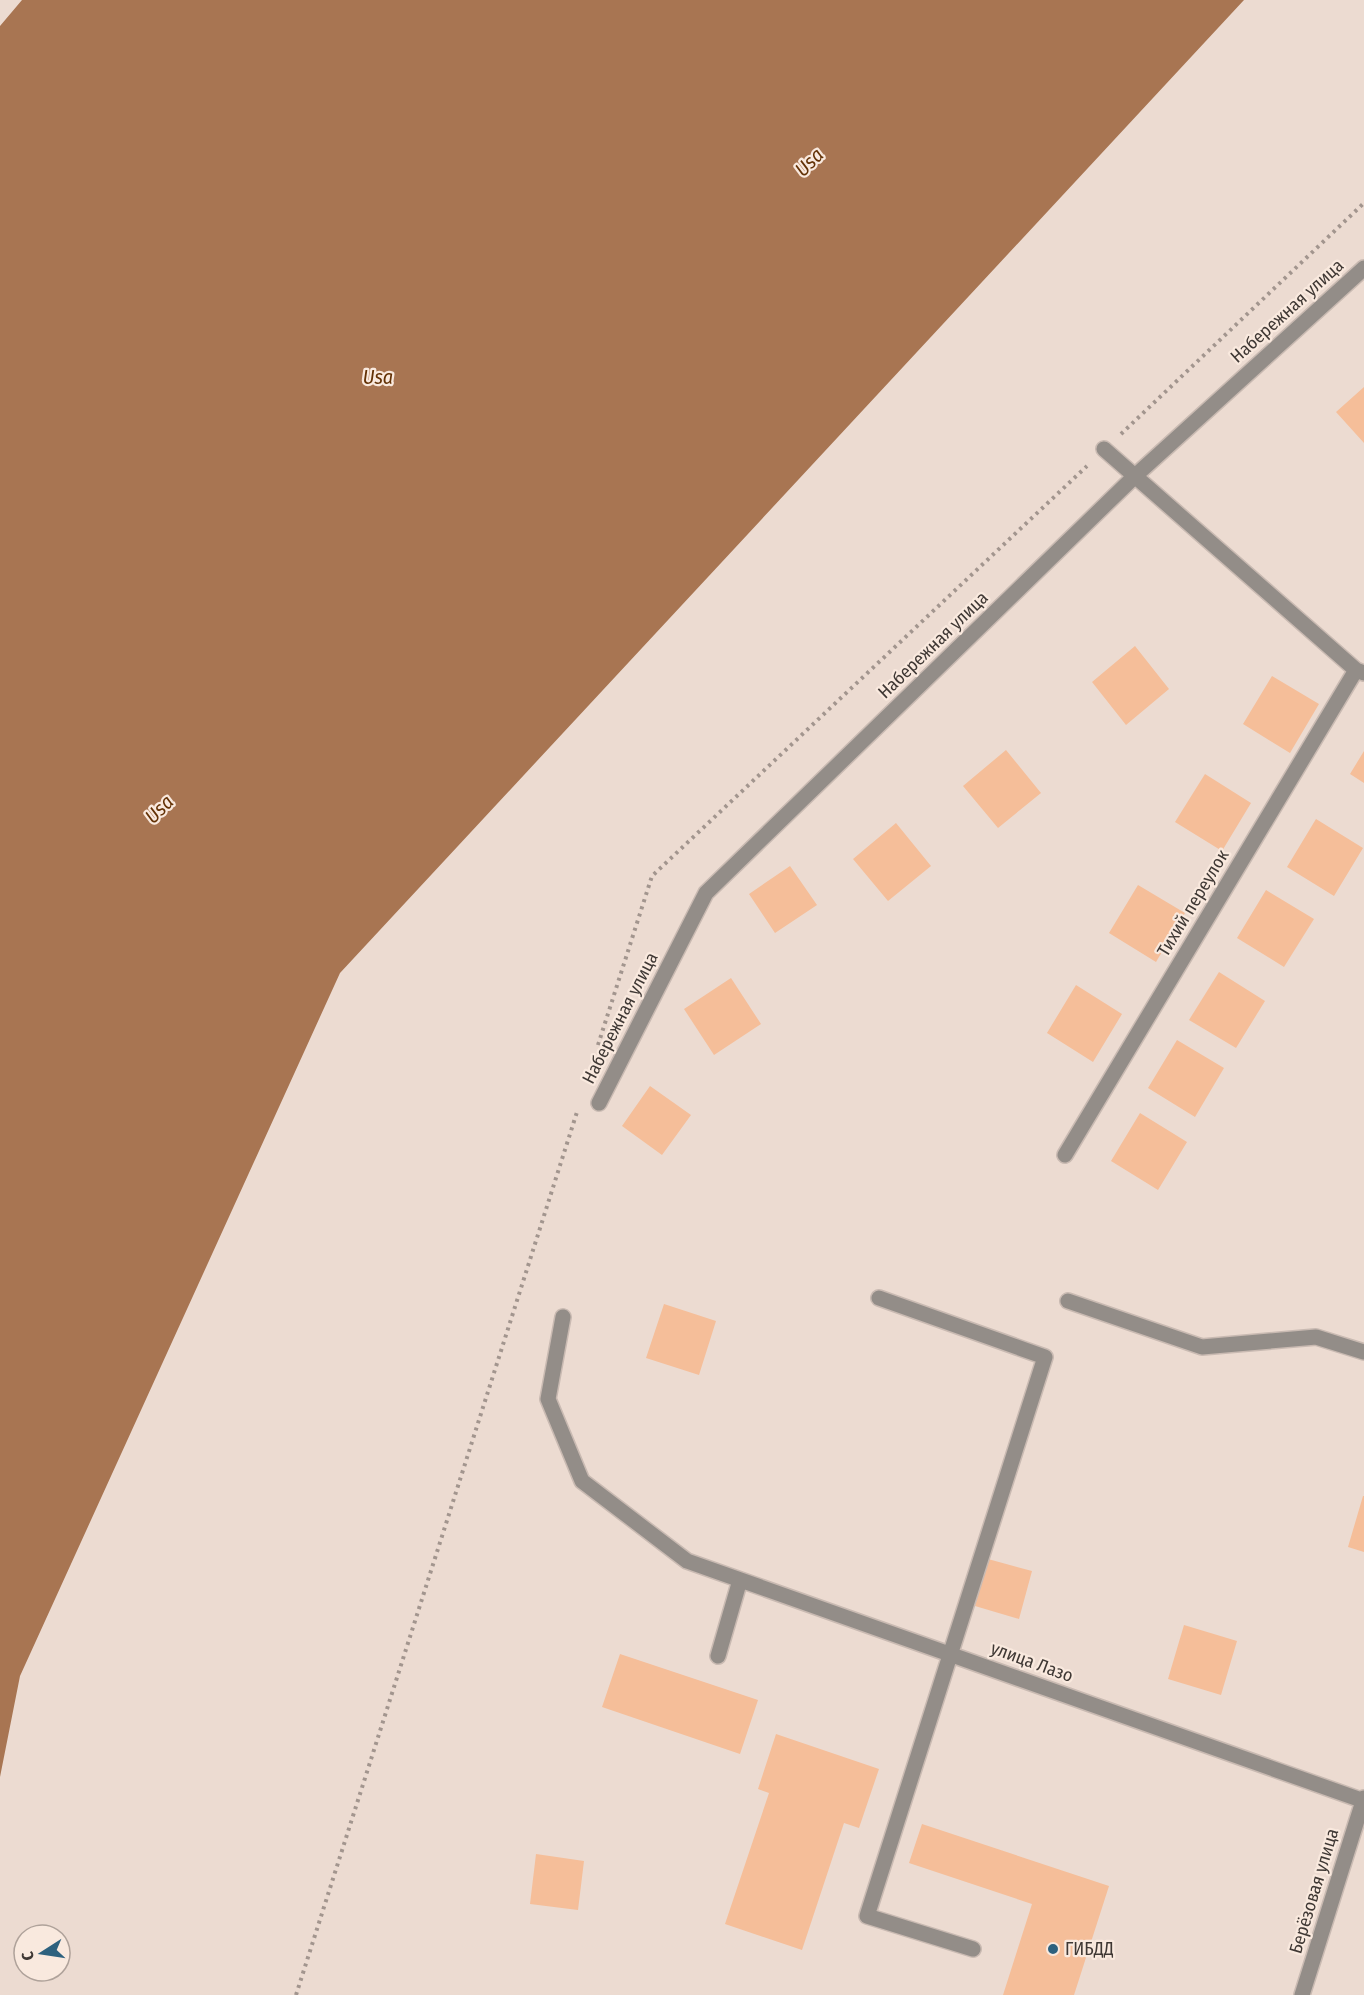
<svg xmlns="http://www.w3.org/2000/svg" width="1364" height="1995" viewBox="0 0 1364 1995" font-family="'Fira Sans Condensed',sans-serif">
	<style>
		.water { fill: #a87552 }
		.building { fill: #f5be99 }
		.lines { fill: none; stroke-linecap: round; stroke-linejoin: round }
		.minor-casing { stroke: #c9bab2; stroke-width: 18 }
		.path { stroke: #a2958e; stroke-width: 4; stroke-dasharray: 3 4.5; stroke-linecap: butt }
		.minor { stroke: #938d88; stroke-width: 15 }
		.poi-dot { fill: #2d617e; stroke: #f9e9de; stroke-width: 2 }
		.labels { text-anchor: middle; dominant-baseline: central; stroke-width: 4.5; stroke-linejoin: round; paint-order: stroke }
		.street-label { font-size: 18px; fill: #3f3834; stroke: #f9e9de }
		.poi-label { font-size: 18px; fill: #3f3834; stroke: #f9e9de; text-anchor: start }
		.water-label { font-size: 20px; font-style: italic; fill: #633105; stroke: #f9e9de }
	</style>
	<rect width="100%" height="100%" fill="#ecdbd1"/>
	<path class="water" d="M22,0H1244L340,973L20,1676L0,1777V26Z"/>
	<path class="building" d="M1364,387V443L1336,412Z
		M1135,646L1169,689L1126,725L1092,682Z
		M1272,676L1319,704L1290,753L1243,724Z
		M1006,750L1041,793L998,828L963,786Z
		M1364,751V783L1350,774Z
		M1205,774L1251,803L1222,851L1175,822Z
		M1316,819L1363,848L1334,896L1287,867Z
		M896,823L931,866L888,901L853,859Z
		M790,866L817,905L775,933L749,894Z
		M1138,885L1185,913L1156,962L1109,933Z
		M1266,890L1314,919L1284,967L1237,938Z
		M1219,972L1265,1001L1236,1048L1189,1020Z
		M731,978L761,1024L714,1055L684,1009Z
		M1076,985L1122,1014L1093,1062L1047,1033Z
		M1177,1040L1224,1068L1195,1117L1148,1088Z
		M650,1086L691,1115L662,1155L622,1126Z
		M1140,1113L1187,1142L1158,1190L1111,1161Z
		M664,1304L716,1321L699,1375L646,1358Z
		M1363,1496H1364V1552L1348,1547Z
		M988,1559L1032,1571L1019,1619L975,1606Z
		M1184,1625L1237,1641L1221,1695L1168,1679Z
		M620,1654L758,1700L740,1754L602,1707Z
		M776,1734L879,1769L859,1828L844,1823L802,1950L725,1924L769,1793L758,1789Z
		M922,1824L1109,1886L1074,1995H1003L1032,1904L909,1863Z
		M536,1854L584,1861L578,1910L530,1904Z"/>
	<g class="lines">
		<defs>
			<path id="minor" d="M1104,449L1356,670L1364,673
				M599,1103L706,893L1135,476L1364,268
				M1065,1155L1356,670
				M879,1298L1045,1357L867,1916L973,1949
				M1068,1301L1202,1347L1316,1337L1364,1352
				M563,1317L548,1399L582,1481L687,1561L1364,1801
				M718,1656L740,1580
				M1302,1995L1364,1798"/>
		</defs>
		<use href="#minor" class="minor-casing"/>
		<path class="path" d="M1121,434L1364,203
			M598,1045L652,876L1087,466
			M296,1995L577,1112"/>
		<use href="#minor" class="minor"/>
	</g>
	<circle class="poi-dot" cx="1053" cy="1949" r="6"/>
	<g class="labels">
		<g class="street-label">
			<text transform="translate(1287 311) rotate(-42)">Набережная улица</text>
			<text transform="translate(933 645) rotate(-44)">Набережная улица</text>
			<text transform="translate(1193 903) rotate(-59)">Тихий переулок</text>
			<text transform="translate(620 1018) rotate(-63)">Набережная улица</text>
			<text transform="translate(1032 1662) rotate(20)">улица Лазо</text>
			<text transform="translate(1314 1891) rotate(-73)">Берёзовая улица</text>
		</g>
		<g class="poi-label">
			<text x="1065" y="1949">ГИБДД</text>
		</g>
		<g class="water-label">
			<text transform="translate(809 162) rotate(-45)">Usa</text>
			<text x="378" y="377">Usa</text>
			<text transform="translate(159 809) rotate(-45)">Usa</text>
		</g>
	</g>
	<g transform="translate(42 1953) rotate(258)"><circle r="28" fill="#f9e9de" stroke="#afa29a" stroke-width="1.5"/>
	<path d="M0-4.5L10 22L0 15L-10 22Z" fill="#2d617e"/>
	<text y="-9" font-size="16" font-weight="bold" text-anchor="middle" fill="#3f3834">С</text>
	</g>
</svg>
